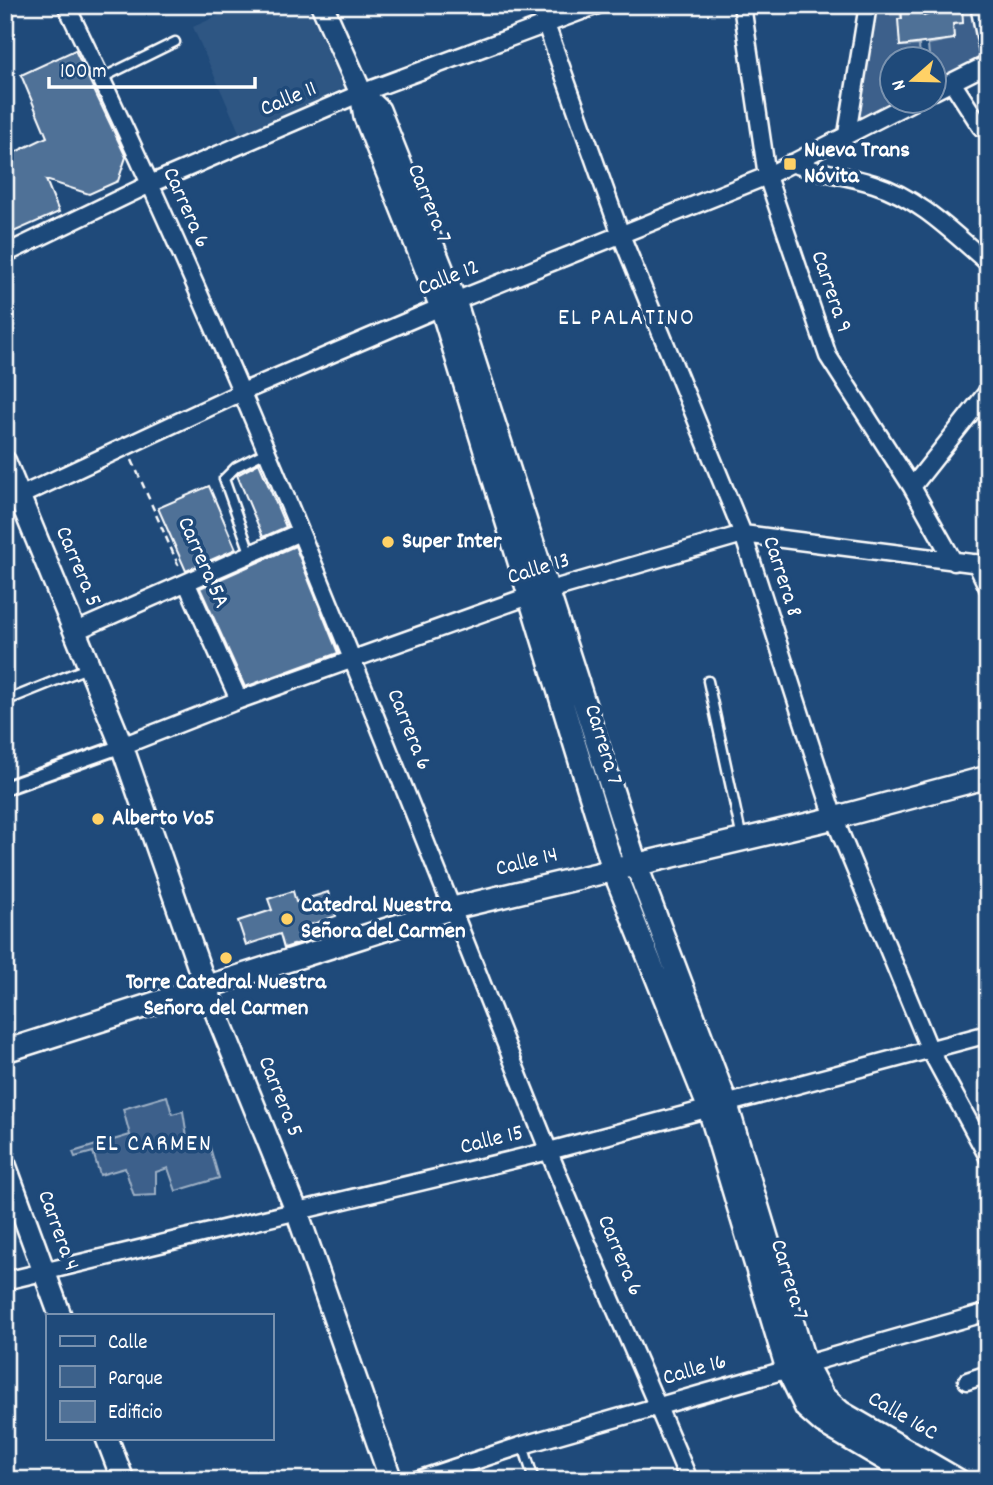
<svg xmlns="http://www.w3.org/2000/svg" width="993" height="1485" viewBox="0 0 993 1485" font-family="Dekko,sans-serif">
	<style>
		.built { fill: #2e5683 }
		.green { fill: #3c618b; stroke: #9eb0c5; stroke-width: 2 }
		.building { fill: #507197; stroke: #fff; stroke-width: 2 }
		.lines { fill: none; stroke-linecap: round; stroke-linejoin: round }
		.service-casing { stroke: #fff; stroke-width: 13 }
		.pedestrian-casing { stroke: #fff; stroke-width: 18 }
		.minor-casing { stroke: #fff; stroke-width: 21 }
		.secondary-casing { stroke: #fff; stroke-width: 26 }
		.path { stroke: #fff; stroke-width: 2.5; stroke-dasharray: 7 5; stroke-linecap: butt }
		.service { stroke: #1f4a7a; stroke-width: 8 }
		.pedestrian { stroke: #1f4a7a; stroke-width: 12 }
		.minor { stroke: #1f4a7a; stroke-width: 16 }
		.secondary { stroke: #1f4a7a; stroke-width: 21 }
		.poi-dot { fill: #ffd166; stroke: #1f4a7a; stroke-width: 2.5 }
		.labels { text-anchor: middle; dominant-baseline: central; stroke-width: 7; stroke-linejoin: round; paint-order: stroke }
		.street-label { font-size: 23px; fill: #fff; stroke: #1f4a7a }
		.poi-label { font-size: 23px; font-weight: bold; fill: #fff; stroke: #1f4a7a; text-anchor: start }
		.neighbourhood-label { font-size: 24px; letter-spacing: 2px; fill: #fff; stroke: #1f4a7a }
	</style>
	<rect width="100%" height="100%" fill="#1f4a7a"/>
	<filter id="ink" filterUnits="userSpaceOnUse"><feTurbulence type="fractalNoise" baseFrequency=".0143" numOctaves="2"/><feDisplacementMap in="SourceGraphic" scale="14" xChannelSelector="R" yChannelSelector="G"/><feConvolveMatrix kernelMatrix="1 2 1 2 8 2 1 2 1" color-interpolation-filters="sRGB"/></filter>
	<g filter="url(#ink)">
		<path class="built" d="M242,5H307L344,88L240,134L193,27Z"/>
		<path class="green" d="M868,5H901L900,46L919,45L920,57L929,56L928,44L954,39L953,30H950L962,5H978L988,64L934,91V60H892V102H912L847,134Z
			M167,1096L172,1114L183,1111L189,1150L209,1144L219,1178L176,1191L168,1168L156,1172V1195L134,1196L125,1168L100,1175L93,1152L75,1157L73,1152L130,1135L123,1109Z"/>
		<path class="building" d="M901,5H918L919,13L924,16L932,9L962,5L963,23L953,24L954,39L900,46L898,19H902Z
			M75,50L126,157L118,181L89,194L46,180L59,212L9,234L5,225V157L47,137L21,75Z
			M259,463L286,527L263,537L237,475Z
			M209,486L236,549L186,571L158,508Z
			M295,546L338,653L245,687L200,588Z
			M293,891L296,902L328,892L336,916L304,927L309,940L284,948L280,934L246,945L238,921L272,910L268,899Z"/>
		<g class="lines">
			<defs>
				<path id="service" d="M925,5V10
					M102,78L175,42
					M251,555L224,479L236,467L268,451
					M708,681L742,839
					M5,701L87,668
					M523,1445L534,1480"/>
				<path id="pedestrian" d="M5,788L122,746"/>
				<path id="minor" d="M66,5C247,377 393,763 547,1147C592,1259 642,1368 689,1480
					M539,5L621,235L743,534L834,818L929,1048L988,1157
					M742,5L767,176L828,356L912,487L954,562
					M979,5L988,51
					M952,82L981,127
					M934,91L988,64
					M847,134L868,5
					M791,163C818,173 847,175 874,184C919,198 953,233 988,263
					M5,254L150,184L361,93L598,5
					M912,487L988,391
					M5,503L242,392L455,301L767,176L912,102
					M976,563L988,588
					M187,584L239,700
					M76,631L300,532
					M122,746L239,700L529,596L743,534L988,565
					M5,1281L549,1151L988,1034
					M967,1381L988,1374
					M417,1480L523,1445L988,1312"/>
				<path id="secondary" d="M322,5L361,93L365,117L441,307L613,869L708,1106L787,1369L806,1408L823,1423L920,1480
					M361,93L379,110L455,301L636,864L726,1102L805,1363L823,1396L841,1412L958,1480
					M5,462L122,746L205,985L297,1212L391,1480
					M5,1051L453,908L834,818L988,777
					M5,1165L60,1315
					M107,1438L123,1480"/>
			</defs>
			<use href="#service" class="service-casing"/>
			<use href="#pedestrian" class="pedestrian-casing"/>
			<use href="#minor" class="minor-casing"/>
			<use href="#secondary" class="secondary-casing"/>
			<path class="path" d="M132,460L180,569"/>
			<use href="#service" class="service"/>
			<use href="#pedestrian" class="pedestrian"/>
			<use href="#minor" class="minor"/>
			<use href="#secondary" class="secondary"/>
		</g>
	</g>
	<g class="poi-dot">
		<rect x="783" y="157" width="14" height="14" rx="3.5"/>
		<circle cx="388" cy="542" r="7"/>
		<circle cx="98" cy="819" r="7"/>
		<circle cx="287" cy="919" r="7"/>
		<circle cx="226" cy="958" r="7"/>
	</g>
	<g class="labels">
		<g class="street-label">
			<text transform="translate(289 100) rotate(-23)">Calle 11</text>
			<text transform="translate(428 204) rotate(68)">Carrera 7</text>
			<text transform="translate(185 208) rotate(66)">Carrera 6</text>
			<text transform="translate(449 279) rotate(-22)">Calle 12</text>
			<text transform="translate(830 292) rotate(71)">Carrera 9</text>
			<text transform="translate(202 563) rotate(66)">Carrera 5A</text>
			<text transform="translate(77 567) rotate(67)">Carrera 5</text>
			<text transform="translate(539 570) rotate(-17)">Calle 13</text>
			<text transform="translate(781 577) rotate(72)">Carrera 8</text>
			<text transform="translate(408 730) rotate(68)">Carrera 6</text>
			<text transform="translate(602 745) rotate(73)">Carrera 7</text>
			<text transform="translate(527 863) rotate(-14)">Calle 14</text>
			<text transform="translate(279 1097) rotate(68)">Carrera 5</text>
			<text transform="translate(492 1141) rotate(-14)">Calle 15</text>
			<text transform="translate(57 1231) rotate(70)">Carrera 4</text>
			<text transform="translate(619 1256) rotate(67)">Carrera 6</text>
			<text transform="translate(788 1280) rotate(73)">Carrera 7</text>
			<text transform="translate(695 1371) rotate(-16)">Calle 16</text>
			<text transform="translate(902 1417) rotate(30)">Calle 16C</text>
		</g>
		<g class="poi-label">
			<text x="804" y="151">Nueva Trans<tspan x="804" dy="26">Nóvita</tspan></text>
			<text x="402" y="542">Super Inter</text>
			<text x="112" y="819">Alberto Vo5</text>
			<text x="301" y="906">Catedral Nuestra<tspan x="301" dy="26">Señora del Carmen</tspan></text>
			<text x="226" y="983" text-anchor="middle">Torre Catedral Nuestra<tspan x="226" dy="26">Señora del Carmen</tspan></text>
		</g>
		<g class="neighbourhood-label">
			<text x="627" y="319">EL PALATINO</text>
			<text x="154" y="1145">EL CARMEN</text>
		</g>
	</g>
	<rect width="993" height="1485" fill="none" stroke="#1f4a7a" stroke-width="28"/>
	<rect x="14" y="14" width="965" height="1457" fill="none" stroke="#fff" stroke-width="2.5" filter="url(#ink)"/>
	<rect x="46" y="1314" width="228" height="126" fill="#1f4a7a" stroke="#7992af" stroke-width="2"/>
	<rect x="60" y="1336" width="35" height="10" fill="#1f4a7a" stroke="#7992af" stroke-width="2"/>
	<text x="108" y="1348" font-size="21" fill="#ffffff">Calle</text>
	<rect x="60" y="1366" width="35" height="21" fill="#3c618b" stroke="#7992af" stroke-width="2"/>
	<text x="108" y="1384" font-size="21" fill="#ffffff">Parque</text>
	<rect x="60" y="1401" width="35" height="21" fill="#507197" stroke="#7992af" stroke-width="2"/>
	<text x="108" y="1418" font-size="21" fill="#ffffff">Edificio</text>
	<g transform="translate(913 80) rotate(250)"><circle r="33" fill="#1f4a7a" stroke="#7992af" stroke-width="2"/>
	<path d="M0-5L12 26L0 18L-12 26Z" fill="#ffd166"/>
	<text y="-10" font-size="19" font-weight="bold" text-anchor="middle" fill="#ffffff">N</text>
	</g>
	<path d="M49 77v10h206v-10" fill="none" stroke="#ffffff" stroke-width="3.5"/>
	<text x="60" y="77" font-size="21" fill="#ffffff" stroke="#1f4a7a" stroke-width="5" paint-order="stroke">100 m</text>
</svg>
